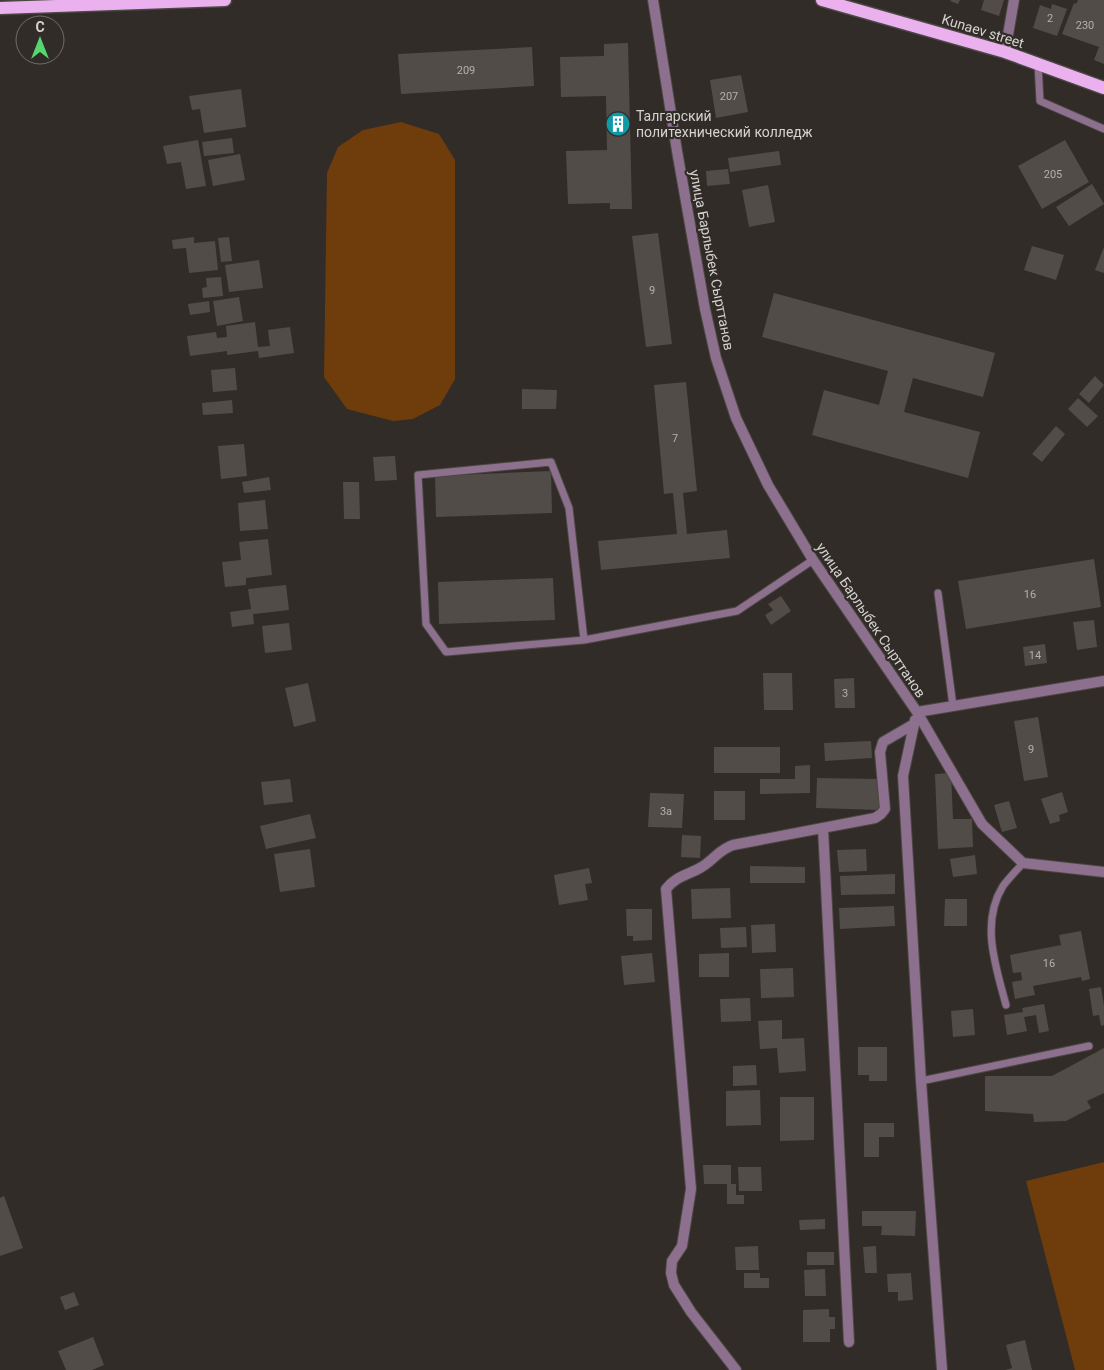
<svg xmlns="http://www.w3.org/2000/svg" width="1104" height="1370" viewBox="0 0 1104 1370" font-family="Roboto,sans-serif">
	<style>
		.green { fill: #6f3c0b }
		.building { fill: #524c48 }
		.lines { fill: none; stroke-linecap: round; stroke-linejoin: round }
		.lane-casing { stroke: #4b4743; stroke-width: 9 }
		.street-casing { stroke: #4b4743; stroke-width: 12 }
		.primary-casing { stroke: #4b4743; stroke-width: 15 }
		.lane { stroke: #8c708d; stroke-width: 7 }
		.street { stroke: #8c708d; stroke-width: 10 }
		.primary { stroke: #ebb1ef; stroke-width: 12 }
		.labels { text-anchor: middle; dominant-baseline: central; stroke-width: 4.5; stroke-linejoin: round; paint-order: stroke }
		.number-label { font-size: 11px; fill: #b4b0ae }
		.street-label { font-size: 14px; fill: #d5d2d0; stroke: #312c28 }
		.poi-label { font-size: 14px; fill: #d5d2d0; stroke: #312c28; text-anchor: start }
	</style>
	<rect width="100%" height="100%" fill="#312c28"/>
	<path class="green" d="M401,122L439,134L455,160V379L440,405L413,419L393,421L347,409L324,377L327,173L338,147L363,130Z
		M1104,1162V1370H1075L1026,1181Z"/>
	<path class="building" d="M951,0H960L958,4L950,1Z
		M984,0H1004L999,16L981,10Z
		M1078,0H1104V64L1094,60L1099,47L1062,34L1074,3L1076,4Z
		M1052,4L1067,9L1057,36L1033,28L1040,5L1051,9Z
		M628,43L632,209H610V203L568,204L566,151L607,150L606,96L561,97L560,57L604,56V44Z
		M532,47L534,86L401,94L398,54Z
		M741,75L748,112L716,118L710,80Z
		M241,89L246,127L204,133L200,109L192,110L189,96Z
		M232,138L234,153L204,156L202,142Z
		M198,140L206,186L186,189L181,162L167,164L163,146Z
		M1065,140L1089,182L1042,209L1018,166Z
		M779,151L781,165L730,172L728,158Z
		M240,154L245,180L213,186L208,160Z
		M728,169L730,184L707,186L706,171Z
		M1092,184L1104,204L1069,226L1056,207Z
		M768,185L775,222L749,227L742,190Z
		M658,233L672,344L646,347L632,236Z
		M194,237V243L215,241L218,270L189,273L186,248L173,249L172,240Z
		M229,237L232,261L221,262L218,238Z
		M1032,246L1064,255L1056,280L1024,270Z
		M1104,247V273L1095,270Z
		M259,260L263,288L229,292L225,265Z
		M221,277L223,296L203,298L202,288L207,287L206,278Z
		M774,293L995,353L983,397L913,378L904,412L980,432L968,478L812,435L824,390L879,405L888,371L762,337Z
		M239,297L243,321L217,326L213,301Z
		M209,301L210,312L190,315L188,304Z
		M255,322L258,347L270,346L268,330L290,327L294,353L259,358L258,351L227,355V351L190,356L187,336L216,332L217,338L227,337L226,326Z
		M235,368L237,390L213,392L211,370Z
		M1095,376L1104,385L1089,403L1079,394Z
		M686,382L697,491L683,493L687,534L727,530L730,558L601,570L598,541L677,534L673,493L664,494L654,385Z
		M522,389L557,390L556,409H522Z
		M1078,398L1098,416L1087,427L1068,409Z
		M232,400L233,413L203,415L202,403Z
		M1056,426L1065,434L1042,462L1032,454Z
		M244,444L247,476L221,479L218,446Z
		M395,456L397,480L375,481L373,457Z
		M551,471L552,513L436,517L435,476Z
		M269,477L271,490L244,493L242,482Z
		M343,482H359L360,519H344Z
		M265,500L268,529L240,531L238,503Z
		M268,539L272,575L246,578V585L225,587L222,562L241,560L239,542Z
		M1094,559L1101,607L966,629L958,581Z
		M553,578L555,620L439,624L438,582Z
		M286,585L289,610L253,614L254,624L232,627L230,612L251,609L248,589Z
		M781,596L791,611L771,625L765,615L773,610L768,604Z
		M1094,620L1097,647L1077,650L1073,622Z
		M289,623L292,650L265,653L262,626Z
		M1045,644L1047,663L1025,666L1023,647Z
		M763,673H792L793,710H764Z
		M854,678L855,708H835L834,679Z
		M308,683L316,721L294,727L285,688Z
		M1038,717L1048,777L1024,781L1014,721Z
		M871,741L872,758L825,761L824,743Z
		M714,747H780V773H714Z
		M810,765V793L760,794V779H795V766Z
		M951,773L953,819H972L973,847L938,849L935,774Z
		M817,778L879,779V810L816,808Z
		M290,779L293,802L264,805L261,782Z
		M714,791H745V820H714Z
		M1062,792L1068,812L1059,815L1060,821L1050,824L1041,799Z
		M650,793L684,794L682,828L648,827Z
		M1009,801L1017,828L1002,832L994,805Z
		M310,814L316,838L266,849L260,826Z
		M682,835L701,836L700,858L681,857Z
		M310,849L315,887L280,892L274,854Z
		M866,849L867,871L839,872L837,850Z
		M975,855L977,874L953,877L950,859Z
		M750,866L805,867V883H750Z
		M589,868L592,883L585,884L588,900L559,905L554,875Z
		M895,874V894L841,895L840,876Z
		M730,888L731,918L692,919L691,889Z
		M945,899H967V926H944Z
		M894,906L895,926L840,929L839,908Z
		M626,909H652V940L633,941V936H627Z
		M775,924L776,952L752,953L751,925Z
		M746,927L747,947L721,948L720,928Z
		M1081,931L1090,979L1082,981L1081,977L1033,986L1035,995L1015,999L1012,982L1022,980L1021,972L1013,973L1010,955L1061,945L1059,935Z
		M652,953L655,982L624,985L621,956Z
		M729,953V977H699V954Z
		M793,968L794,997L761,998L760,969Z
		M1101,987L1104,1006V1025L1101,1026L1099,1015L1093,1016L1089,989Z
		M750,998L751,1021L721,1022L720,999Z
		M1044,1004L1049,1031L1039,1033L1036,1015L1024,1017L1027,1031L1007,1035L1004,1015L1023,1012L1022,1008Z
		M973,1009L975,1035L953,1037L951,1011Z
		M782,1020V1039L804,1038L806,1071L779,1073L777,1048L760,1049L758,1021Z
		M858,1047H887V1081H869V1075H858Z
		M1104,1048V1093L1087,1101L1091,1108L1066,1121L1034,1122L1033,1114L985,1111V1076H1052Z
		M756,1065L757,1085L733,1086V1066Z
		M760,1090L761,1125L726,1126V1091Z
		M780,1097H814V1140L780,1141Z
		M864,1123H894V1137H879V1157H864Z
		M703,1165H731V1184H736V1195H744V1204H727V1184H704Z
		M738,1167H761L762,1191H739Z
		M4,1196L23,1248L0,1256V1198Z
		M862,1211H916L915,1236L881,1235L882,1226H862Z
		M825,1219V1229L800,1230L799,1220Z
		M758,1246L759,1270H736L735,1247Z
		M876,1246L877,1273H865L863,1247Z
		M807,1252H834V1265H807Z
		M825,1269L826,1296H805L804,1270Z
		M744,1273H760V1278H769V1288H744Z
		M911,1273L913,1300L898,1301V1292H888L887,1274Z
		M74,1292L79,1305L65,1310L60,1297Z
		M829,1309V1317H835V1329H830V1342H803V1310Z
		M93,1337L104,1365L92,1370H66L58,1351Z
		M1025,1340L1032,1370H1005L1012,1368L1006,1345Z"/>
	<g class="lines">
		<defs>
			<path id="lane" d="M1038,64L1040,101L1104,129
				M938,593L953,706
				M584,640L569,508L551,462L418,475L426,624L446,652L584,640L737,611L813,560
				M1006,1005C996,967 980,923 1003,886C1009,878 1017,870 1023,863
				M921,1081L1089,1046"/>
			<path id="street" d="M653,0L677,151L705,309L716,358L736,418L768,485L813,560L917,712L982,824L1023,863L1104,872
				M1005,52L1014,0
				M917,712L1104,681
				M915,720L903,776L921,1081L942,1370
				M823,828L849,1342
				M736,1370L691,1312L674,1285L671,1273L672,1261L682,1246L691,1189L666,889C675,877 687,875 700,868C713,861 718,850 733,845L875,818L881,814L885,809L880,752L883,742L914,724"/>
			<path id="primary" d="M822,0L1005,52L1104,88
				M0,8L225,0"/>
		</defs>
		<use href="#lane" class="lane-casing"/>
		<use href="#street" class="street-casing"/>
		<use href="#primary" class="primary-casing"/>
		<use href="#lane" class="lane"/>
		<use href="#street" class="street"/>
		<use href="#primary" class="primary"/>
	</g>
	<defs>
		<symbol id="building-disc" viewBox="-11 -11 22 22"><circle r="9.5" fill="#0f9aa8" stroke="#312c28"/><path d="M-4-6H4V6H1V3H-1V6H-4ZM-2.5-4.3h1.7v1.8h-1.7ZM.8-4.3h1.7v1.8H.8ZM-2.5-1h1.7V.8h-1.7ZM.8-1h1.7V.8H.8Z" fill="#fff"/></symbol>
	</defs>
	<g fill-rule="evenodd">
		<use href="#building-disc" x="604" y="110" width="28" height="28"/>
	</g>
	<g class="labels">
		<g class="number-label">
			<text x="1050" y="18">2</text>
			<text x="1085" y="25">230</text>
			<text x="466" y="70">209</text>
			<text x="729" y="96">207</text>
			<text x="1053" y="174">205</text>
			<text x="652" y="290">9</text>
			<text x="675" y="438">7</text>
			<text x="1030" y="594">16</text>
			<text x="1035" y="655">14</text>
			<text x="845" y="693">3</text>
			<text x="1031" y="749">9</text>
			<text x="666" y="811">3а</text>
			<text x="1049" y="963">16</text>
		</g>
		<g class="street-label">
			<text transform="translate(983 31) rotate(17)">Kunaev street</text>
			<text transform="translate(712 260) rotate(79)">улица Барлыбек Сырттанов</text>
			<text transform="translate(871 620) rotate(56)">улица Барлыбек Сырттанов</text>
		</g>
		<g class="poi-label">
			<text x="636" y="116">Талгарский<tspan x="636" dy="16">политехнический колледж</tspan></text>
		</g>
	</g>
	<g transform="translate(40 40)"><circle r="24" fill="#312c28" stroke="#736e6b"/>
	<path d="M0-4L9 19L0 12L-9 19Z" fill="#55d671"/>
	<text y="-8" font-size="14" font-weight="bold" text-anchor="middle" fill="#d5d2d0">С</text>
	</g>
</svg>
